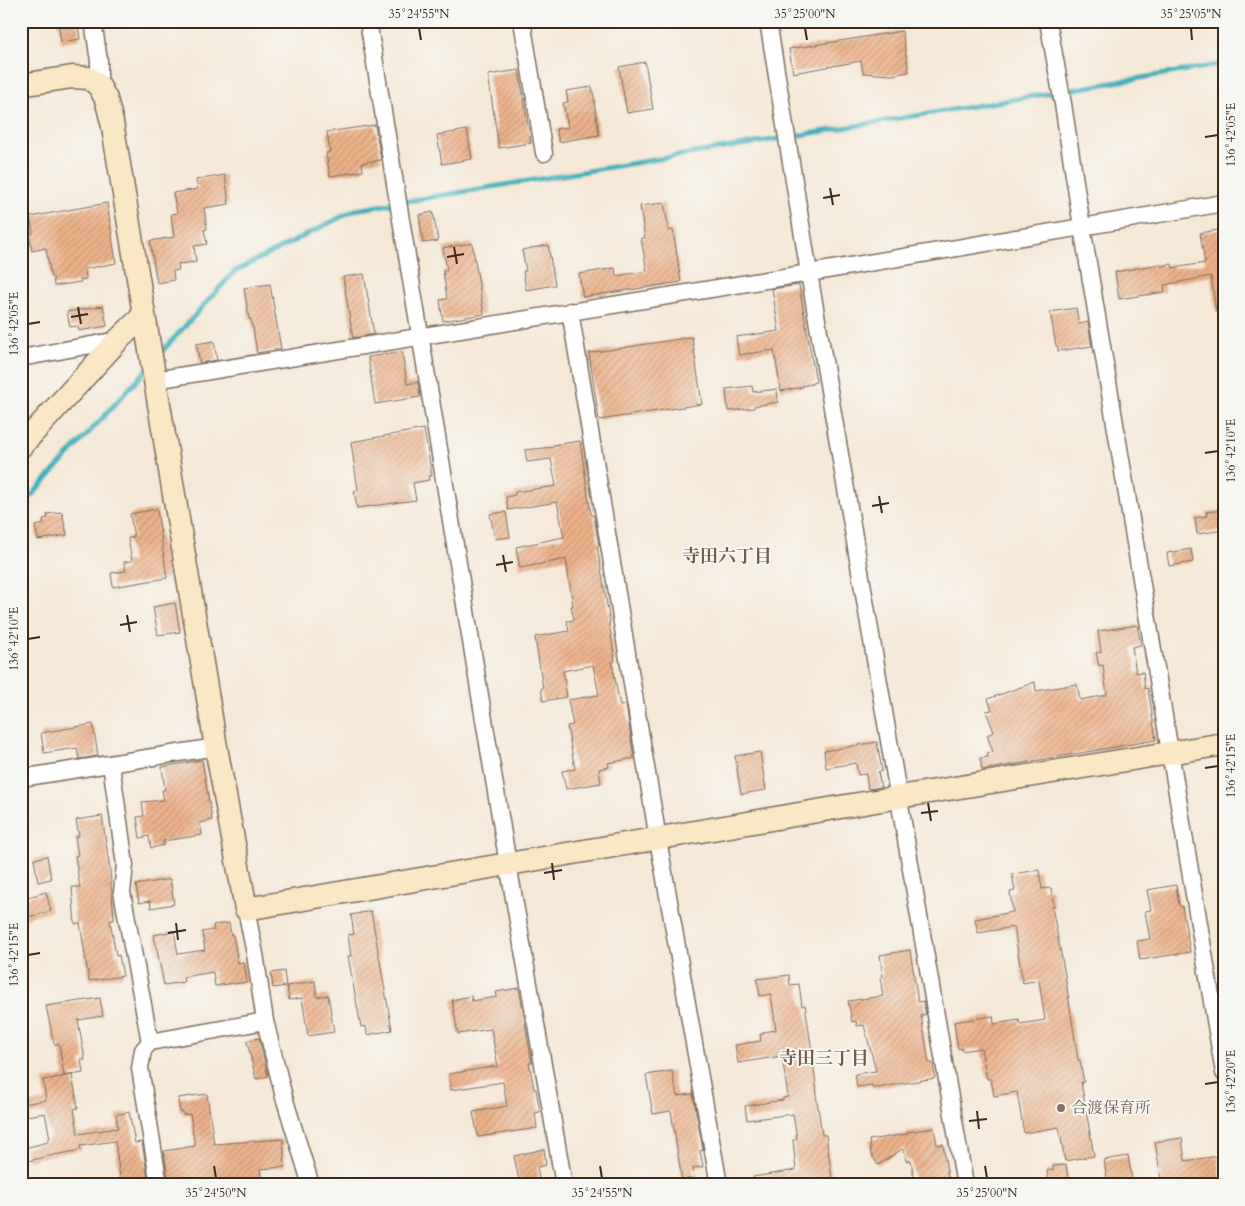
<svg xmlns="http://www.w3.org/2000/svg" width="1245" height="1206" viewBox="0 0 1245 1206" font-family="Cardo,'Noto Serif JP',serif">
	<style>
		.lines { fill: none; stroke-linecap: round; stroke-linejoin: round }
		.stream { stroke: #40b0ba; stroke-width: 5 }
		.building { fill: url(#building-hatch) }
		.street-casing { stroke: #7c6c5f; stroke-width: 19 }
		.secondary-casing { stroke: #7c6c5f; stroke-width: 25 }
		.street { stroke: #fff; stroke-width: 16 }
		.secondary { stroke: #fae7c3; stroke-width: 22 }
		.ticks { fill: none; stroke: #3b2a1e; stroke-width: 2 }
		.education-dot { fill: #8d6e63; stroke: #f6f6f2; stroke-width: 2 }
		.labels { text-anchor: middle; dominant-baseline: central; stroke-width: 4; stroke-linejoin: round; paint-order: stroke }
		.education-label { font-size: 16px; fill: #785e54; stroke: #f6f6f2; text-anchor: start }
		.neighbourhood-label { font-size: 18px; font-weight: bold; fill: #795a44; stroke: #f6f6f2 }
		.neatline { fill: none; stroke: #3b2a1e; stroke-width: 2 }
		.ticks-label { font-size: 12px; text-anchor: middle; fill: #3b2a1e }
	</style>
	<defs>
		<pattern id="building-hatch" width="6" height="6" patternUnits="userSpaceOnUse" patternTransform="scale(1.25)"><rect width="6" height="6" fill="#edb48b"/><path d="M-1 1l2-2M0 6l6-6M5 7l2-2" fill="none" stroke="#c19371"/></pattern>
	</defs>
	<rect width="100%" height="100%" fill="#f6f6f2"/>
	<filter id="ink" filterUnits="userSpaceOnUse"><feTurbulence type="fractalNoise" baseFrequency=".02" numOctaves="2"/><feDisplacementMap in="SourceGraphic" scale="10" xChannelSelector="R" yChannelSelector="G"/><feConvolveMatrix kernelMatrix="1 2 1 2 8 2 1 2 1" color-interpolation-filters="sRGB"/></filter>
	<filter id="wash" filterUnits="userSpaceOnUse"><feTurbulence type="fractalNoise" baseFrequency=".0096" numOctaves="4" result="noise"/><feDisplacementMap in="SourceGraphic" scale="20" xChannelSelector="R" yChannelSelector="G"/><feGaussianBlur stdDeviation="1.12" result="paint"/><feColorMatrix in="noise" values="0 0 0 0 0 0 0 0 0 0 0 0 0 0 0 0 0 1.4 0 .05"/><feComposite in="paint" operator="in"/></filter>
	<g filter="url(#wash)">
		<rect width="100%" height="100%" fill="#f5e8d7"/>
		<g class="lines">
			<path class="stream" d="M157,357L235,271L355,210L1224,64
				M21,507L147,369"/>
		</g>
		<g id="blocks">
			<path class="building" d="M58,21H77L80,39L61,42Z
				M902,31L909,72L892,75L863,73L861,61L793,73L789,49Z
				M645,62L653,109L627,113L619,67Z
				M519,70L531,143L499,148L488,75Z
				M592,87L595,102H594L599,135L559,142L556,129L568,127L563,103L568,102L566,91Z
				M375,125L381,160L362,163L363,171L330,176L326,153L330,152L327,132Z
				M467,130L472,159L442,164L437,135Z
				M225,175L229,204L204,208L207,229L204,230L207,244L194,246L196,262L178,264L179,270L173,271L174,280L157,283L150,241L174,237L171,214L177,213L173,193L198,189L196,180Z
				M107,203L116,263L85,269L86,279L80,280L81,282L54,286L53,277H51L46,248L32,251L29,234L33,233L30,217Z
				M664,203L669,231L673,230L681,282L583,297L579,274L615,268L616,276L647,271L641,238H645L640,206Z
				M433,212L438,241L423,243L419,215Z
				M1224,229V311L1216,312L1211,276L1164,285L1165,292L1119,299L1115,272L1160,264L1161,266L1172,264L1173,268L1205,263L1200,233Z
				M472,243L484,314L443,321L440,300L447,299L443,270H447L443,248Z
				M548,245L555,285L526,290L523,271H526L522,250Z
				M364,274L374,334L353,338L343,277Z
				M270,284L281,349L257,353L253,327H252L251,319H249L244,288Z
				M799,285L806,326L816,382L812,383V384L802,386L803,387L781,391L774,350L739,355L736,337L779,331L772,289Z
				M103,306L107,326L79,331L78,326L70,327L67,312Z
				M1076,308L1079,324L1088,322L1092,346L1058,351V346H1056L1050,312Z
				M692,337L702,404L599,420L589,353Z
				M214,341L217,360L200,363L196,344Z
				M402,352L407,384L418,382L420,397L375,404L368,357Z
				M752,386L753,392L777,389L778,402L754,406V408L728,411L726,389Z
				M424,429L432,476H428L429,480L413,483L416,500L357,508L354,491L358,490L351,442Z
				M580,441L591,515H594V516L599,546H597L610,622H609L615,661L612,662L620,706L626,705L634,758L608,763L609,767L599,769L601,783L566,789L562,771L575,769L567,726L573,725L568,700L599,695L593,665L563,671L567,697L543,701L541,689L543,688L535,637L569,631L567,621L574,620L571,606H573L566,559L520,568L516,547L564,537L557,502L508,510L506,497L515,495V492L556,486L551,459L527,462L525,450L553,447V445Z
				M157,509L167,578L113,587L111,573L126,571L124,562L132,561L128,538L134,537L130,514Z
				M1224,510V530L1197,534L1195,518L1207,516L1206,512Z
				M62,512L67,535L38,540L35,526L44,524L43,519L48,518L47,514Z
				M506,512L510,537L495,539L490,514Z
				M1191,549L1193,562L1169,566L1167,553Z
				M175,603L180,632L158,635L153,607Z
				M1137,625L1141,645L1132,647L1136,673L1143,672L1145,689L1148,688L1156,740L982,770L980,758L988,757L987,753L993,752L987,735L994,732L986,711L992,710L988,699L1035,682L1036,691L1077,684L1080,700L1107,695L1103,665L1099,666L1096,653L1101,652L1098,631Z
				M93,724L98,756L79,759L77,748L44,753L41,733Z
				M877,742L882,771L878,772L881,787L868,789L866,774L858,775L856,763L826,768L824,751Z
				M760,752L766,790L741,794L735,756Z
				M202,760L212,820L200,823L202,835L163,841L164,845L151,848L149,836L140,838L137,817L144,816L142,802L164,800L162,790H165L162,767Z
				M102,816L110,870L114,920H110L116,956L119,955L123,976L89,981L80,923L75,924L72,887H80L75,856L78,855L75,837L79,836L76,820Z
				M47,856L51,879L38,882L34,859Z
				M1039,870L1042,889L1051,888L1054,907H1052L1065,975L1078,1060H1080L1081,1067L1084,1082H1081L1094,1156L1065,1161L1059,1127L1024,1133L1017,1092L994,1096L991,1079H987L981,1048L962,1051V1048L958,1049L954,1022L993,1016L994,1024L1019,1020L1020,1024L1045,1020L1039,980L1023,983L1014,927L978,933L975,919L1013,912L1010,892L1015,891L1012,874Z
				M170,879L174,904L151,908L150,901L139,903L136,885Z
				M1176,885L1179,906H1182L1190,952L1140,960L1137,941L1150,939L1145,911L1151,910L1147,890Z
				M46,892L51,911L21,919V899Z
				M371,911L392,1030L367,1035L366,1026L361,1027L348,956H351L348,935L354,934L351,915Z
				M229,923L231,935H233L238,963L244,962L247,982L234,984L233,983L215,986L213,972L183,977L184,982L164,985L154,935L174,931L178,954L205,950L202,932L214,930L213,925Z
				M910,950L918,1002L923,1001L926,1014L921,1015L929,1063H933L935,1078L877,1088H872V1085L857,1087L855,1074L876,1071L864,1025L857,1026L856,1021L852,1022L848,1001L883,996L880,977L883,976L880,955Z
				M284,971L286,986L273,988L271,973Z
				M789,975L790,985L799,984L802,1006L805,1005L812,1052L817,1094H816L822,1135H826L833,1185H753V1177L796,1170L793,1140L797,1139L793,1114L747,1120L745,1106L783,1100V1098L788,1097L782,1056L738,1063L735,1045L761,1041L760,1034H764L763,1032L776,1030L771,994L760,996L757,979Z
				M315,981L317,997L328,995L334,1032L308,1036L302,998L289,1000L287,986Z
				M519,988L532,1063H529L534,1089H536L540,1112L535,1113L537,1128L478,1137L473,1112L507,1106L503,1082L451,1090L449,1074L498,1066L491,1029L458,1034L452,1000L471,996L472,1001L497,997L496,992Z
				M100,998L103,1016L78,1020L85,1060H81L83,1073L64,1076L59,1044H54L46,1006Z
				M259,1038L268,1076L256,1079L247,1041Z
				M672,1071L677,1096L693,1094L703,1150L700,1151L703,1167L693,1168L694,1178L682,1180L671,1111L653,1114L646,1075Z
				M72,1075L78,1108L74,1109L78,1134L118,1128L116,1115L129,1112L135,1143L142,1142L149,1185H121L115,1141L80,1146L81,1150L54,1155L28,1161L25,1148L48,1142V1139L50,1138L45,1113L27,1116L24,1104L46,1100L43,1080Z
				M207,1094L214,1144L283,1139L285,1167L260,1169L261,1177H258L259,1185H169L164,1151L195,1146L190,1114L183,1115V1112H180L178,1098Z
				M934,1128L937,1145L943,1144L949,1185H915L911,1160L906,1161L904,1148L878,1165L871,1154L869,1140L907,1134V1132Z
				M1182,1138L1185,1161L1218,1156L1222,1185H1206L1205,1181L1184,1185H1162L1155,1142Z
				M544,1149L546,1165L537,1167L540,1185H520L514,1156Z
				M1128,1156L1133,1185H1108L1104,1160Z
				M1066,1165L1069,1185H1049L1047,1171L1053,1170V1166Z"/>
		</g>
	</g>
	<g filter="url(#ink)">
		<use href="#blocks" fill-opacity="0" stroke="#7c6c5f" stroke-width="1"/>
		<g class="lines">
			<defs>
				<path id="street" d="M93,21L99,61V86
					M368,21L508,864L564,1185
					M522,21L544,153
					M768,21L809,273L965,1185
					M1048,21L1063,104L1082,227L1224,1073
					M570,311L658,839L719,1185
					M21,358L118,340
					M155,380L809,273L1224,203
					M111,764L125,865L122,892L150,1042
					M21,778L216,747
					M246,909L255,954L265,1021L284,1097L311,1185
					M159,1185L140,1068L143,1050L150,1042L265,1021"/>
				<path id="secondary" d="M21,85L72,77L89,78L99,86L106,99L112,122L216,747L246,909L899,797L1224,744
					M21,446L118,340L144,315"/>
			</defs>
			<use href="#street" class="street-casing"/>
			<use href="#secondary" class="secondary-casing"/>
			<use href="#street" class="street"/>
			<use href="#secondary" class="secondary"/>
		</g>
	</g>
	<path class="ticks" d="M419,28L421,40M805,28L807,40M1191,28L1192,40M1205,137L1218,135M830,188L833,205M823,198L840,195M454,247L457,264M447,257L464,254M78,307L81,324M71,317L88,314M28,324L40,322M1205,453L1218,451M879,496L882,513M872,506L889,503M503,555L506,572M496,565L513,562M127,615L130,632M120,625L137,622M28,639L40,637M1205,768L1218,766M928,803L931,821M921,813L938,811M552,863L554,880M544,873L562,870M176,923L178,940M168,933L186,930M28,955L40,953M1205,1084L1218,1082M977,1111L979,1129M969,1121L987,1119M214,1166L216,1178M600,1166L602,1178M985,1166L987,1178"/>
	<circle class="education-dot" cx="1061" cy="1108" r="5"/>
	<g class="labels">
		<g class="education-label">
			<text x="1071" y="1108">合渡保育所</text>
		</g>
		<g class="neighbourhood-label">
			<text x="727" y="556">寺田六丁目</text>
			<text x="824" y="1058">寺田三丁目</text>
		</g>
	</g>
	<rect width="1245" height="1206" fill="none" stroke="#f6f6f2" stroke-width="55"/>
	<rect x="28" y="28" width="1190" height="1150" class="neatline"/>
	<g class="ticks-label">
		<text x="419" y="18">35°24'55"N</text>
		<text x="805" y="18">35°25'00"N</text>
		<text x="1191" y="18">35°25'05"N</text>
		<text transform="translate(1231 135) rotate(-90)" y="4">136°42'05"E</text>
		<text transform="translate(14 324) rotate(-90)" y="4">136°42'05"E</text>
		<text transform="translate(1231 451) rotate(-90)" y="4">136°42'10"E</text>
		<text transform="translate(14 639) rotate(-90)" y="4">136°42'10"E</text>
		<text transform="translate(1231 766) rotate(-90)" y="4">136°42'15"E</text>
		<text transform="translate(14 955) rotate(-90)" y="4">136°42'15"E</text>
		<text transform="translate(1231 1082) rotate(-90)" y="4">136°42'20"E</text>
		<text x="216" y="1197">35°24'50"N</text>
		<text x="602" y="1197">35°24'55"N</text>
		<text x="987" y="1197">35°25'00"N</text>
	</g>
</svg>
